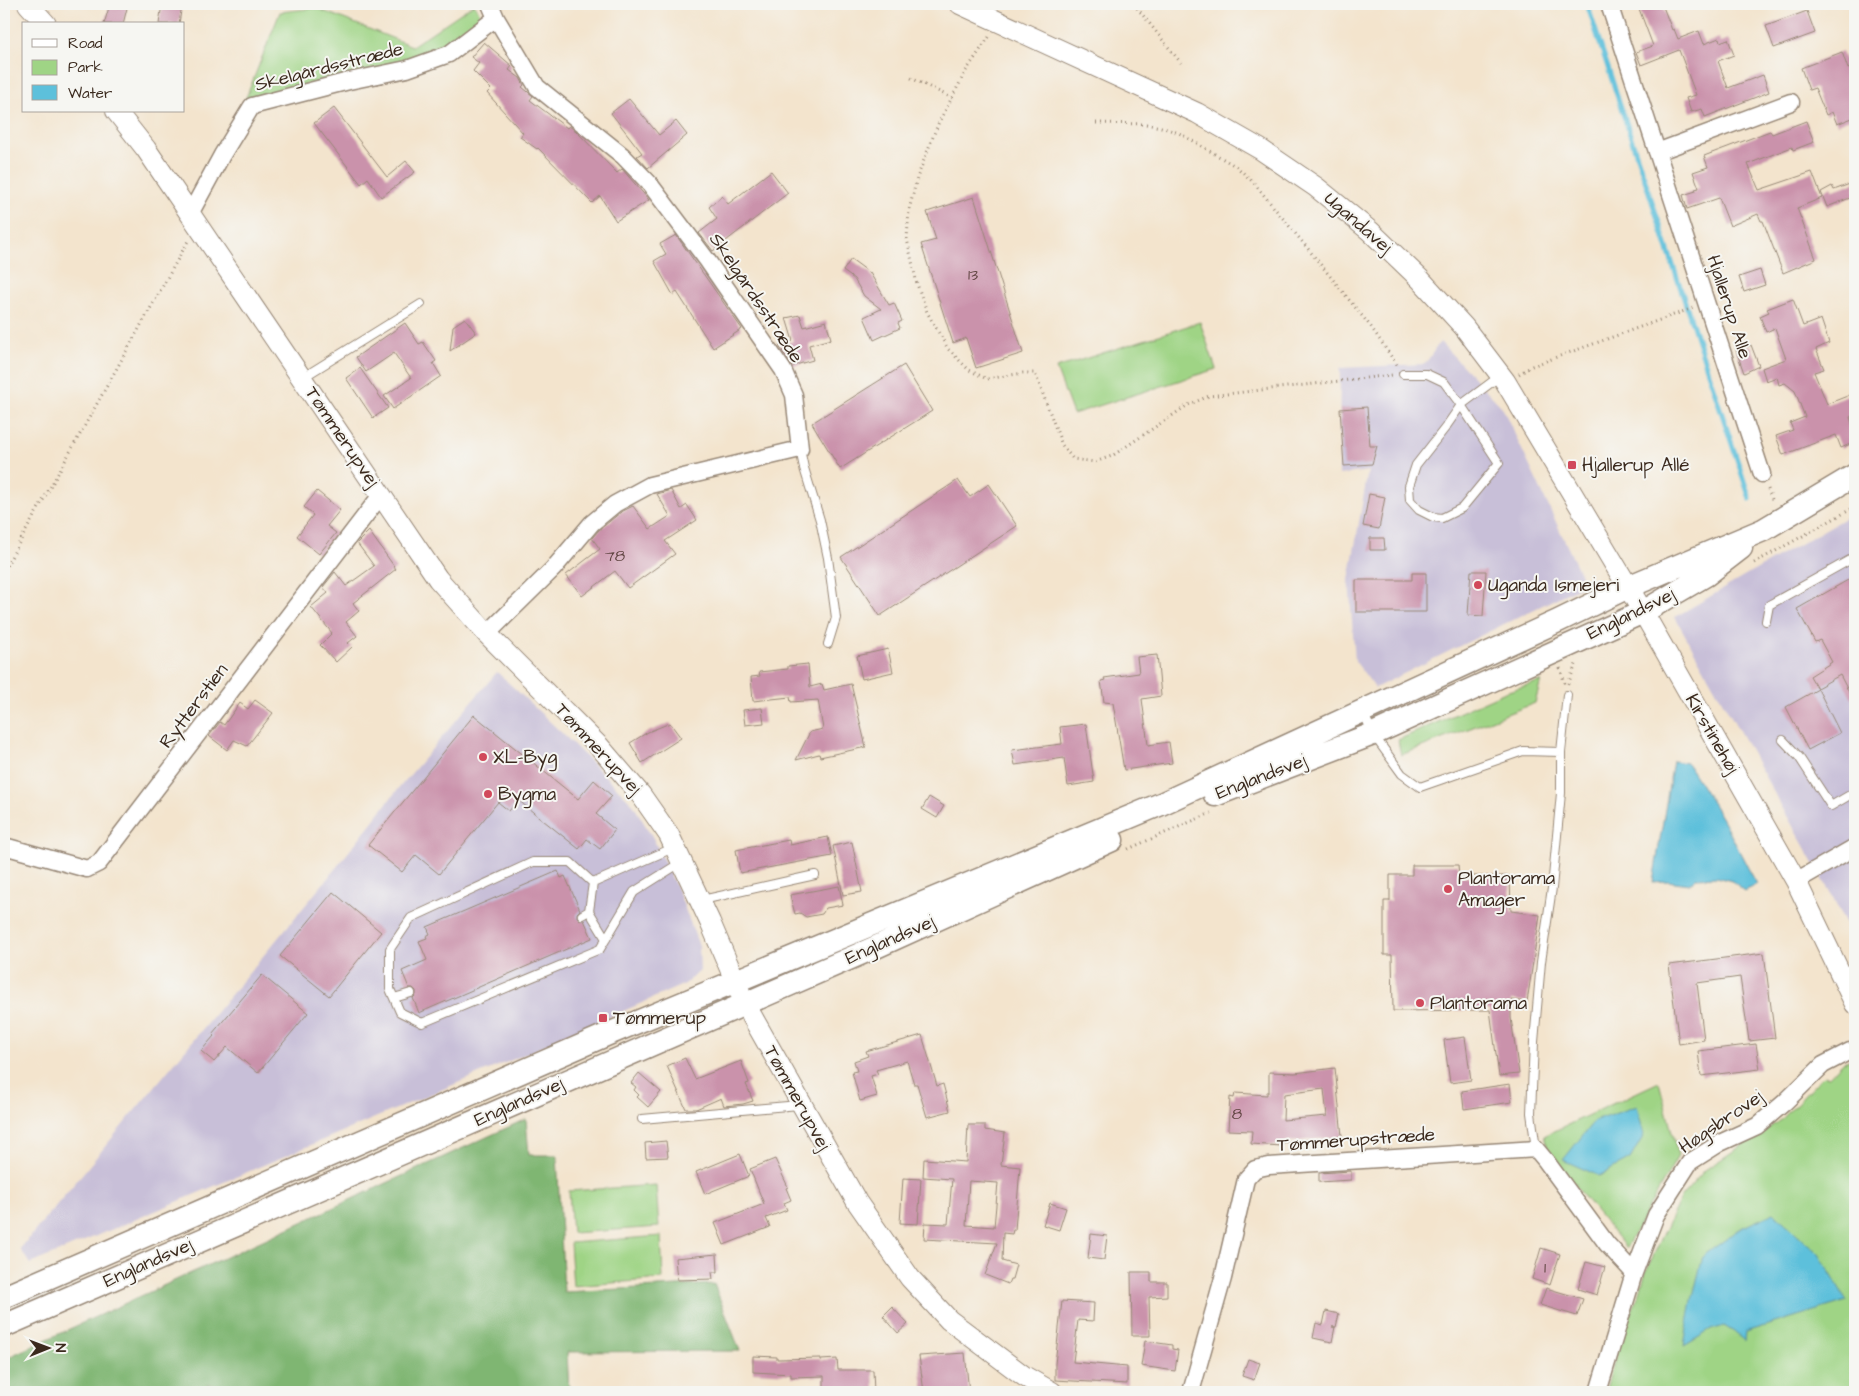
<svg xmlns="http://www.w3.org/2000/svg" width="1859" height="1396" viewBox="0 0 1859 1396" font-family="'Architects Daughter',sans-serif">
	<style>
		.industrial { fill: #c8bfd8 }
		.green { fill: #9fd485; stroke: #6d7f52 }
		.forest { fill: #7fb672; stroke: #5d7048 }
		.water { fill: #5dc0db; stroke: #4c757c }
		.lines { fill: none; stroke-linecap: round; stroke-linejoin: round }
		.stream { stroke: #5dc0db; stroke-width: 5 }
		.building { fill: #ca92ab; fill-rule: evenodd }
		.service-casing { stroke: #978776; stroke-width: 10 }
		.minor-casing { stroke: #978776; stroke-width: 19 }
		.tertiary-casing { stroke: #978776; stroke-width: 22 }
		.secondary-casing { stroke: #978776; stroke-width: 25 }
		.path { stroke: #978776; stroke-width: 3; stroke-dasharray: 1 4; stroke-linecap: butt }
		.service { stroke: #fff; stroke-width: 8 }
		.minor { stroke: #fff; stroke-width: 16 }
		.tertiary { stroke: #fff; stroke-width: 20 }
		.secondary { stroke: #fff; stroke-width: 22 }
		.poi-dot { fill: #d1495b; stroke: #f6f6f2; stroke-width: 2 }
		.labels { text-anchor: middle; dominant-baseline: central; stroke-width: 4; stroke-linejoin: round; paint-order: stroke }
		.number-label { font-size: 16px; fill: #5f4441 }
		.street-label { font-size: 19px; fill: #3b2a1e; stroke: #f6f6f2 }
		.poi-label { font-size: 19px; fill: #3b2a1e; stroke: #f6f6f2; text-anchor: start }
	</style>
	<rect width="100%" height="100%" fill="#f6f6f2"/>
	<filter id="ink" filterUnits="userSpaceOnUse"><feTurbulence type="fractalNoise" baseFrequency=".02" numOctaves="2"/><feDisplacementMap in="SourceGraphic" scale="10" xChannelSelector="R" yChannelSelector="G"/><feConvolveMatrix kernelMatrix="1 2 1 2 8 2 1 2 1" color-interpolation-filters="sRGB"/></filter>
	<filter id="wash" filterUnits="userSpaceOnUse"><feTurbulence type="fractalNoise" baseFrequency=".0096" numOctaves="4" result="noise"/><feDisplacementMap in="SourceGraphic" scale="20" xChannelSelector="R" yChannelSelector="G"/><feGaussianBlur stdDeviation="1.12" result="paint"/><feColorMatrix in="noise" values="0 0 0 0 0 0 0 0 0 0 0 0 0 0 0 0 0 1.4 0 .05"/><feComposite in="paint" operator="in"/></filter>
	<g filter="url(#wash)">
		<rect width="100%" height="100%" fill="#f3e4cd"/>
		<path class="industrial" d="M1440,342L1502,407L1585,584L1375,688L1355,661L1349,580L1368,471L1339,475L1340,368L1425,364Z
			M1855,512V942L1830,892L1675,617Z
			M497,672L564,735L632,803L653,838L679,893L699,946L700,971L685,984L519,1057L30,1264L20,1249L332,873L394,794Z"/>
		<path class="green" d="M474,4L483,19L447,46L402,64L253,96L242,108L280,12L316,8L412,46Z
			M1200,322L1216,369L1073,414L1056,368Z
			M1541,681L1535,703L1401,755L1398,740L1505,692Z
			M1855,1058V1392H1605L1624,1329L1640,1292L1646,1271L1681,1197L1705,1170L1782,1119L1823,1076L1829,1077L1843,1062Z
			M1659,1082L1678,1156L1626,1248L1550,1155L1544,1136Z
			M656,1185L659,1227L572,1233L569,1191Z
			M661,1236L663,1279L573,1286L570,1243Z"/>
		<path class="forest" d="M526,1119L529,1155H557L564,1292L714,1284L740,1351L567,1352L569,1392H241L209,1384L204,1392H4V1359Z"/>
		<path class="water" d="M1673,761L1687,763C1699,782 1711,800 1722,819C1735,841 1744,862 1757,884L1745,891L1732,881L1716,877L1696,878L1689,884L1668,881L1653,882Z
			M1637,1106L1644,1135L1630,1159L1599,1176L1563,1160L1594,1121Z
			M1774,1213L1819,1254L1847,1301L1745,1332L1744,1341L1734,1332L1724,1326L1711,1330L1684,1346L1692,1300L1703,1256L1741,1228Z"/>
		<g class="lines">
			<path class="stream" d="M1587,4L1750,499"/>
		</g>
		<g id="blocks">
			<path class="building" d="M110,4H128L123,24H104Z
				M162,4H182L179,24H159Z
				M1646,4H1662L1672,30L1674,29L1678,39L1699,31L1704,44L1719,38L1720,42L1728,39L1734,55L1718,61L1728,88L1763,75L1769,92L1705,117L1702,109L1691,112L1686,98L1696,95L1679,50L1641,65L1636,52L1653,46L1638,6Z
				M1807,11L1815,33L1774,48L1766,26Z
				M484,42L512,66L509,70L520,78L524,85L522,87L533,96L530,100L567,128L569,126L576,131L617,173L622,169L649,200L616,221L600,196L592,203L538,148L537,149L520,137L523,133L487,93L491,89L473,71L479,63L471,57Z
				M1842,52L1848,69L1855,66V117L1837,124L1832,112L1826,115L1815,88L1809,90L1801,68Z
				M629,99L659,135L676,121L687,135L648,168L637,156L642,153L611,113Z
				M334,108L387,177L406,161L415,172L381,197L368,178L361,184L314,123Z
				M1806,121L1814,142L1793,150L1792,147L1748,164L1759,190L1812,172L1822,198L1797,208L1816,259L1783,273L1763,221H1761L1758,214L1730,226L1719,198L1687,209L1683,195L1696,191L1695,189L1699,188L1693,172L1708,167L1704,156L1770,131L1772,134Z
				M771,171L788,193L713,251L699,233L717,219L709,207L722,196L728,204Z
				M1855,182V196L1827,207L1821,192L1832,186L1834,190Z
				M974,197L1023,353L976,368L966,338L953,343L921,244L936,240L927,212Z
				M676,235L742,329L713,348L677,292L673,295L654,261L666,254L660,244Z
				M851,259L870,273L889,305L894,303L902,321L898,323L900,328L874,340L864,317L881,309L864,296L854,279L843,271Z
				M1760,270L1765,285L1744,292L1739,277Z
				M1793,299L1803,326L1821,319L1829,343L1816,349L1824,369L1814,372L1827,404L1855,393V415L1850,417L1855,433V442L1841,448L1836,435L1783,455L1776,436L1793,430L1790,423L1805,417L1795,391L1785,383L1779,385L1777,377L1766,381L1762,368L1786,359L1775,328L1766,332L1760,316L1769,312L1767,309Z
				M800,315L804,327L826,321L831,339L809,345L813,360L792,366L779,346L793,341L786,318Z
				M465,318L476,333L450,351L453,326Z
				M405,323L419,344L423,342L436,361L433,363L441,376L393,409L384,396L411,378L394,353L366,372L356,357Z
				M1751,345L1759,366L1744,373L1736,350Z
				M904,365L932,411L840,469L812,423Z
				M360,368L388,408L373,418L346,378Z
				M1367,407L1370,446H1377L1372,464L1344,466L1340,409Z
				M958,480L970,497L989,484L1017,526L880,616L841,557Z
				M671,490L681,509L687,505L697,520L665,541L675,554L628,588L615,571L582,596L566,575L600,549L592,538L599,530L621,512L633,506L650,529L670,516L657,494Z
				M317,491L340,510L327,526L336,533L319,554L297,536L313,515L304,507Z
				M1369,494L1385,497L1379,529L1363,526Z
				M369,531L396,569L353,603L359,611L346,622L357,636L348,643L352,647L336,662L320,645L332,633L311,607L328,593L323,587L335,572L346,586L374,566L357,543Z
				M1370,538H1384L1385,550H1370Z
				M1471,571H1486L1483,616L1468,615Z
				M1412,573H1426V612H1356V580H1412Z
				M1855,576V704L1840,675L1817,688L1810,676L1832,662L1820,640L1815,642L1797,609Z
				M888,649L893,672L862,679L857,656Z
				M1157,655L1161,696L1142,699L1148,745L1169,742L1172,763L1124,770L1113,703L1104,702L1101,681L1105,680L1104,678L1139,673L1137,657Z
				M808,664L810,687L822,684L824,690L851,684L866,747L820,757L819,754L796,760L810,732L823,729L818,700L791,702L790,697L753,701L751,677L760,676L759,672L788,669V666Z
				M1818,689L1840,733L1808,750L1786,707Z
				M255,700L273,713L247,746L234,740L227,750L209,736L220,722L224,725L240,703L248,709Z
				M762,708L764,723L745,725L743,710Z
				M474,715L578,799L594,780L612,796L596,814L615,830L600,849L587,839L579,849L518,800L509,811L498,802L439,874L416,855L402,872L368,845Z
				M670,723L681,738L642,763L630,743L648,732Z
				M1086,724L1094,782L1068,786L1064,758L1015,765L1012,750L1062,744L1060,727Z
				M929,797L944,806L937,818L922,809Z
				M828,837L832,856L740,873L736,850L789,840L790,845Z
				M852,842L862,892L843,895L833,846Z
				M1412,865H1458L1459,876H1510L1511,911L1540,915L1527,1002L1511,1000V1018L1519,1074L1499,1076L1490,1010L1393,1011L1392,955H1384V901H1390V875H1412Z
				M558,871L561,878L565,876L580,910L577,913V917L580,920H584L592,938L419,1013L413,998L416,995V991L413,988H409L402,971L427,960L419,941L427,938L426,936L430,934L427,927Z
				M839,886L843,905L826,908L822,914L806,917L800,913L795,914L790,895Z
				M333,892L381,932L329,996L280,956Z
				M1764,953L1775,1038L1749,1041L1740,977L1697,983L1704,1040L1679,1044L1669,965Z
				M262,975L308,1013L258,1073L227,1047L214,1062L201,1051L214,1036L212,1034Z
				M922,1035L937,1086L943,1084L950,1111L927,1117L917,1084H914L907,1061L876,1070L878,1074L871,1076L877,1096L860,1101L852,1072L857,1071L854,1061L868,1056L866,1051Z
				M1465,1037L1471,1080L1450,1083L1444,1040Z
				M1756,1044L1760,1069L1701,1076L1698,1051Z
				M685,1058L695,1079L741,1061L749,1083L746,1084L753,1101L743,1104L724,1106L721,1098L696,1109H686L667,1066Z
				M1335,1068L1342,1136L1282,1143V1146L1251,1144L1252,1131L1228,1130L1230,1097L1234,1098L1235,1093L1267,1095V1092H1269V1072L1295,1073ZM1324,1089L1327,1116L1283,1120L1284,1094Z
				M639,1073L661,1092L648,1107L637,1097L639,1095L634,1090L636,1087L631,1083Z
				M1510,1084L1512,1102L1464,1109L1462,1091Z
				M968,1125H985V1130L1005,1133L1001,1165L1020,1167L1015,1230H1013L1012,1234L1003,1233L1002,1261L1016,1265L1012,1279H1010L1008,1284L985,1275L997,1243L924,1239L925,1223L948,1224L952,1179L923,1177L924,1159L966,1162ZM969,1181L998,1183L994,1227L966,1225Z
				M666,1141L668,1157L646,1158L645,1143Z
				M740,1154L749,1176L705,1194L696,1172Z
				M775,1159L788,1187L786,1188L791,1200L784,1203L787,1210L766,1218L770,1227L724,1245L715,1223L764,1204L750,1169Z
				M1351,1171V1180L1319,1182V1173Z
				M903,1178L921,1179L918,1224L900,1223Z
				M1050,1203L1066,1208L1059,1230L1043,1225Z
				M1091,1234L1107,1236L1104,1260L1088,1258Z
				M1541,1248L1560,1254L1550,1285L1532,1279Z
				M717,1254L718,1272H712L713,1279L677,1280L675,1258Z
				M1586,1262L1605,1267L1597,1295L1578,1289Z
				M1131,1272H1151V1282H1167V1296L1149,1297L1150,1336H1132Z
				M1546,1288L1583,1299L1577,1316L1540,1305Z
				M1062,1301L1094,1303L1093,1321L1078,1320L1073,1362L1127,1367V1384L1055,1380V1364Z
				M892,1307L908,1324L898,1333L883,1316Z
				M1326,1311L1339,1314L1336,1327H1332H1335L1332,1342L1313,1338L1316,1323L1323,1325Z
				M1145,1341L1172,1345V1349L1178,1350L1175,1371L1141,1366Z
				M965,1353L969,1392H924L919,1356Z
				M753,1356L777,1357V1359L821,1358V1360L837,1359L838,1370H873L874,1392H824V1376L791,1377V1374L753,1372Z
				M1248,1359L1260,1363L1254,1380L1242,1376Z"/>
		</g>
	</g>
	<g filter="url(#ink)">
		<use href="#blocks" fill-opacity="0" stroke="#978776" stroke-width="1"/>
		<g class="lines">
			<defs>
				<path id="service" d="M1403,374H1427L1444,382L1461,405L1500,376
					M302,378L421,304
					M1461,405L1499,463L1462,508L1442,518L1433,517L1419,510L1410,500L1409,486L1416,465L1445,428Z
					M800,449L804,468L820,520L828,558L836,618L828,644
					M1766,621L1769,605L1855,557
					M1363,712L1373,734L1402,774L1420,787L1523,751L1561,752
					M1783,740L1799,757L1831,806L1855,792
					M673,848L593,883L570,862H533L411,918L390,949V989L400,1012L422,1023L600,949L634,892L680,863
					M702,900L815,875
					M589,911L606,939
					M582,915L589,911L593,883
					M394,998L411,993
					M642,1119L799,1105
					M1536,1149L1531,1113L1534,1042L1541,962L1552,888L1561,793V752L1567,695"/>
				<path id="minor" d="M1609,4L1762,474
					M1657,152L1791,102
					M190,214L222,155L252,106L349,81L407,69L449,54L496,18
					M487,634L553,569L592,523L615,504L650,485L800,449L794,395L783,370L707,260L649,183L623,156L537,87L496,18L490,4
					M4,846L87,869L99,863L381,495
					M1796,881L1855,847
					M1191,1392L1223,1278L1246,1179L1255,1169L1269,1166L1536,1149L1546,1161L1607,1244L1634,1273
					M1598,1392L1634,1273L1656,1215L1690,1162L1720,1143L1757,1126L1785,1102L1823,1065L1850,1051"/>
				<path id="tertiary" d="M28,4L46,24
					M960,4L1197,113L1260,149L1316,187L1370,231L1420,279L1464,327L1505,381L1643,612L1796,881L1855,1004
					M116,111L146,149L438,579L487,634L599,746L641,795L669,835L710,922L745,1004L857,1202L910,1278L949,1320L1024,1376L1052,1392"/>
				<path id="secondary" d="M1215,795L1373,734L1643,612L1706,575L1741,548
					M4,1297L606,1035L1161,804L1558,621L1628,587L1763,530L1855,475
					M4,1326L876,947L1112,840"/>
			</defs>
			<use href="#service" class="service-casing"/>
			<use href="#minor" class="minor-casing"/>
			<use href="#tertiary" class="tertiary-casing"/>
			<use href="#secondary" class="secondary-casing"/>
			<path class="path" d="M1134,4L1181,63
				M989,37L966,71L938,124L917,178L909,210L907,239L917,284L927,312L948,349L969,370L987,379L1023,373H1035L1062,445L1073,459L1095,462L1112,456L1188,405L1209,396L1392,375
				M911,78L952,98
				M1096,123L1146,124L1161,127L1179,133L1237,167L1253,182L1309,250L1371,327L1397,365
				M1519,374L1532,366L1693,308
				M1768,489L1773,502
				M1754,563L1855,507
				M4,570L188,241
				M1560,668L1565,684
				M1568,684L1577,662
				M1128,849L1211,813"/>
			<use href="#service" class="service"/>
			<use href="#minor" class="minor"/>
			<use href="#tertiary" class="tertiary"/>
			<use href="#secondary" class="secondary"/>
		</g>
	</g>
	<g class="poi-dot">
		<rect x="1567" y="460" width="10" height="10" rx="2.5"/>
		<circle cx="1478" cy="585" r="5"/>
		<circle cx="483" cy="757" r="5"/>
		<circle cx="488" cy="794" r="5"/>
		<circle cx="1448" cy="889" r="5"/>
		<circle cx="1420" cy="1003" r="5"/>
		<rect x="598" y="1013" width="10" height="10" rx="2.5"/>
	</g>
	<g class="labels">
		<g class="number-label">
			<text x="973" y="275">13</text>
			<text x="615" y="556">78</text>
			<text x="1237" y="1114">8</text>
			<text x="1545" y="1268">1</text>
		</g>
		<g class="street-label">
			<text transform="translate(329 67) rotate(-14)">Skelgårdsstræde</text>
			<text transform="translate(1358 223) rotate(41)">Ugandavej</text>
			<text transform="translate(756 298) rotate(56)">Skelgårdsstræde</text>
			<text transform="translate(1729 307) rotate(72)">Hjallerup Alle</text>
			<text transform="translate(342 437) rotate(56)">Tømmerupvej</text>
			<text transform="translate(1631 614) rotate(-26)">Englandsvej</text>
			<text transform="translate(194 706) rotate(-53)">Rytterstien</text>
			<text transform="translate(1712 734) rotate(60)">Kirstinehøj</text>
			<text transform="translate(598 749) rotate(47)">Tømmerupvej</text>
			<text transform="translate(1261 777) rotate(-21)">Englandsvej</text>
			<text transform="translate(890 940) rotate(-24)">Englandsvej</text>
			<text transform="translate(797 1098) rotate(61)">Tømmerupvej</text>
			<text transform="translate(519 1102) rotate(-24)">Englandsvej</text>
			<text transform="translate(1721 1122) rotate(-34)">Høgsbrovej</text>
			<text transform="translate(1356 1140) rotate(-4)">Tømmerupstræde</text>
			<text transform="translate(148 1263) rotate(-24)">Englandsvej</text>
		</g>
		<g class="poi-label">
			<text x="1582" y="465">Hjallerup Allé</text>
			<text x="1488" y="585">Uganda Ismejeri</text>
			<text x="493" y="757">XL-Byg</text>
			<text x="498" y="794">Bygma</text>
			<text x="1458" y="878">Plantorama<tspan x="1458" dy="22">Amager</tspan></text>
			<text x="1430" y="1003">Plantorama</text>
			<text x="613" y="1018">Tømmerup</text>
		</g>
	</g>
	<rect width="1859" height="1396" fill="none" stroke="#f6f6f2" stroke-width="20"/>
	<rect x="22" y="22" width="162" height="90" fill="#f6f6f2" stroke="#aba49d"/>
	<rect x="32" y="39" width="25" height="8" fill="#ffffff" stroke="#aba49d"/>
	<text x="68" y="48" font-size="15" fill="#3b2a1e">Road</text>
	<rect x="32" y="60" width="25" height="15" fill="#9fd485" stroke="#aba49d"/>
	<text x="68" y="72" font-size="15" fill="#3b2a1e">Park</text>
	<rect x="32" y="85" width="25" height="15" fill="#5dc0db" stroke="#aba49d"/>
	<text x="68" y="98" font-size="15" fill="#3b2a1e">Water</text>
	<g transform="translate(48 1348) rotate(89)" stroke="#f6f6f2" stroke-width="4" paint-order="stroke">
	<path d="M0-4L9 19L0 12L-9 19Z" fill="#3b2a1e"/>
	<text y="-8" font-size="14" font-weight="bold" text-anchor="middle" fill="#3b2a1e">N</text>
	</g>
</svg>
